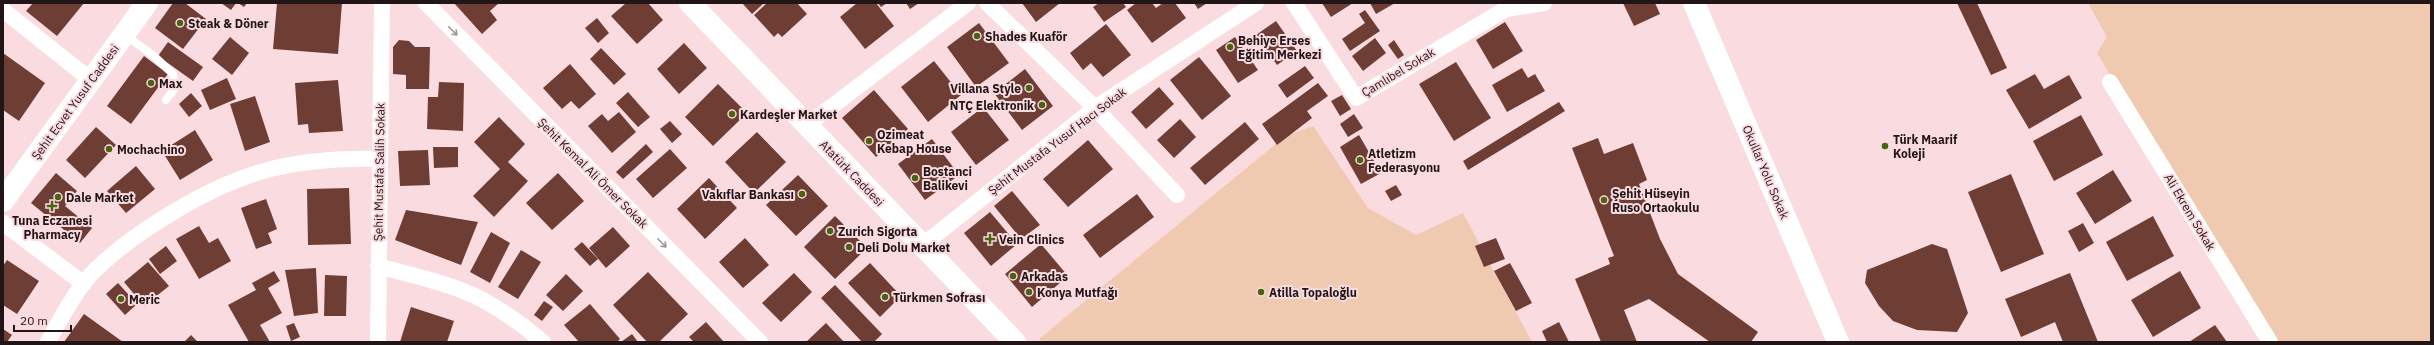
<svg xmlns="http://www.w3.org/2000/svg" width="2434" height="345" viewBox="0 0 2434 345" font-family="'IBM Plex Sans',sans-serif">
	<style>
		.green { fill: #f0cab0 }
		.building { fill: #6e3e34 }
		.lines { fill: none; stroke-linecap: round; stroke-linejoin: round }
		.lane { stroke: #fff; stroke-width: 8 }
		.street { stroke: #fff; stroke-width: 16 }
		.secondary { stroke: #fff; stroke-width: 22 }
		.primary { stroke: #fff; stroke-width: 22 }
		.oneway { stroke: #9c9697 }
		.poi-dot { fill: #4a6211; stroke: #fadbdf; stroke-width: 1.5 }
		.labels { text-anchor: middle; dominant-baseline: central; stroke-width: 4; stroke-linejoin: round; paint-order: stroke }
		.poi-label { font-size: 12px; font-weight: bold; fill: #221517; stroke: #fadbdf; text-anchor: start }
		.street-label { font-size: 12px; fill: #221517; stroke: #fadbdf }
	</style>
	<rect width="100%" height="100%" fill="#fadbdf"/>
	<path class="green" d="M2088,3H2431V342H2270L2097,53L2107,37Z
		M1313,126L1367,207L1373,211L1416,235L1463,213L1532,342H1042L1039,339L1284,137Z"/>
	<path class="building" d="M33,3H84L57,36L26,11Z
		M173,3H185L206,19L183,49L155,28Z
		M221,3H236L231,10Z
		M238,3H247L244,7Z
		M277,3H342L338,54L273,49Z
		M454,3H499L490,11L497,20L482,34Z
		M626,3H648L663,20L637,44L611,16Z
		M742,3H764L752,14Z
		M767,3H797L807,14L782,37L778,33L774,37L754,15Z
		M857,3H876L894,26L865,49L840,17Z
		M878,3H887L881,7Z
		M906,3H919L910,9Z
		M1022,3H1060L1036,22Z
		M1099,3H1123L1126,7L1104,22L1093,7Z
		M1136,3H1152L1156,8L1163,3H1175L1186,18L1152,43L1127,10Z
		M1194,3H1207L1198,9Z
		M1322,3H1353L1331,17Z
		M1370,3H1395L1376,14Z
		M1623,3H1655L1660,14L1634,26Z
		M1957,3H1977L2007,68L1991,75Z
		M1365,10L1380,31L1350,51L1342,39L1365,23L1359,14Z
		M597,18L609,33L598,43L585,28Z
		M1276,21L1297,51L1277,65L1256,35Z
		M1505,22L1523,51L1493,69L1476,40Z
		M979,23L1009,63L976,87L947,47Z
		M1106,24L1131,55L1103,77L1091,63L1083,70L1070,53Z
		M230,37L249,53L232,75L212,59Z
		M1235,37L1258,70L1238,83L1216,50Z
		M1375,38L1386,53L1363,71L1352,56Z
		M399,40L409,41L415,47H430L429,89H406V75L393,74V47Z
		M1394,40L1404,55L1398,59L1388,45Z
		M168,42L203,67L193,81L158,56Z
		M684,43L707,68L679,94L657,69Z
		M601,48L626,74L614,85L590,59Z
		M3,53L45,83L19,121L3,110Z
		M144,56L168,74L131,124L107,106Z
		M1199,57L1231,96L1202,120L1170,80Z
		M934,61L961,95L928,122L901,87Z
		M1456,62L1491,118L1454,141L1419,84Z
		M570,64L596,94L579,109L571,101L562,109L543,88Z
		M1305,66L1314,78L1287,98L1278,85Z
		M1522,68L1528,78L1535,74L1545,91L1507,112L1492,85Z
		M1025,69L1053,106L1022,130L994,93Z
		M2035,74L2044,89L2069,75L2082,98L2029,129L2006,90Z
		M227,78L236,99L210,110L201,90Z
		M338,80L343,131L309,133L308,124L298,125L295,83Z
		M439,82L464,83L463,131L427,129L428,97H438Z
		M1318,83L1328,96L1307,111L1312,118L1277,145L1262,124Z
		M718,84L747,113L713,146L685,117Z
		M1159,87L1174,104L1146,129L1131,112Z
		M874,90L908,129L876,157L842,118Z
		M628,92L650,117L638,127L616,103Z
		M191,93L202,106L189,117L179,104Z
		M1342,95L1351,109L1340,116L1331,101Z
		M255,96L270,142L245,151L230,104Z
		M1559,102L1565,111L1468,170L1463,161Z
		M983,107L1009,140L976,165L951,132Z
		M619,112L636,132L612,153L588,126L602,114L608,121Z
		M1354,114L1363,128L1348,137L1340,124Z
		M2081,115L2103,155L2054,181L2033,141Z
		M499,117L525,144L508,162L528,181L494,217L473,196L500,169L474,142Z
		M1180,119L1196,137L1174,158L1157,140Z
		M670,121L682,134L672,143L660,129Z
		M1245,122L1259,139L1205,185L1190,168Z
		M96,127L116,145L85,178L66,160Z
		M195,130L213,160L180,180L162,151Z
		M757,132L786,162L754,193L725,162Z
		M1359,135L1381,173L1361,184L1340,147Z
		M1598,138L1604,154L1633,143L1647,180L1639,184L1660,239L1678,274L1758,332L1751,342H1710L1649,299L1624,310L1637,342H1601L1575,279L1610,264L1608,258L1614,256L1572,148Z
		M932,139L959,175L925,200L898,164Z
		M1088,140L1113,169L1068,207L1043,179Z
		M646,144L653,152L623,179L616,172Z
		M433,147H458V167L434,168Z
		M670,149L687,168L653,198L636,179Z
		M428,150L430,185L400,186L398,151Z
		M136,166L155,189L126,213L107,191Z
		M2113,170L2132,201L2095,224L2076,193Z
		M56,173L77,191L65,206L92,228L80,243L31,203Z
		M558,173L584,201L552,230L526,203Z
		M2011,174L2044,254L2001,272L1968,192Z
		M798,175L828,206L796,236L766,205Z
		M709,178L737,208L705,239L677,209Z
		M1396,185L1402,195L1391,201L1385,191Z
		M349,188L351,244L308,245L307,189Z
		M1012,191L1040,225L1021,239L994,206Z
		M1137,194L1154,217L1100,258L1083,235Z
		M266,199L277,229L268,233L272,243L256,249L241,208Z
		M406,210L478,222L461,265L395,240Z
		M990,212L1017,244L991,266L964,233Z
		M835,216L867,248L835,279L804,247Z
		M2153,216L2174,256L2127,281L2106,242Z
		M2083,223L2094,243L2079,252L2068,231Z
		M199,226L209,243L218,238L231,261L199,279L176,239Z
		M613,227L630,246L606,268L589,248Z
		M491,232L510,243L490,283L470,272Z
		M745,238L769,265L743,288L719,262Z
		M1496,238L1505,259L1484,267L1475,246Z
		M582,242L598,259L590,266L574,249Z
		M1041,244L1068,276L1032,307L1005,274Z
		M1932,244L1947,249L1968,313L1957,332L1917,330L1893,321L1879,306L1865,283L1867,270Z
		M166,246L177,261L160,274L149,259Z
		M521,250L541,262L518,299L498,287Z
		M7,260L39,281L17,314L3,305V266Z
		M148,262L169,286L144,306L124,282Z
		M870,263L901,296L880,317L848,283Z
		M1510,263L1532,303L1516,311L1494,271Z
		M316,268L318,313L294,316L285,270Z
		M274,271L280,281L268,288L282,313L260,325L270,342H249L228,305L256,290L252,283Z
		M2180,271L2201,308L2153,337L2131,300Z
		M648,272L688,314L659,342H647L613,305Z
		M794,273L812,292L781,322L762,303Z
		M2070,273L2098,342H2063L2055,322L2021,337L2005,299Z
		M566,274L583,291L563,311L546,295Z
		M325,275L347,276L346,316H324Z
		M118,283L137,304L125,315L106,294Z
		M835,285L882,334L874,342H862L821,298Z
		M544,301L553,307L542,321L534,315Z
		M590,304L620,339L617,342H579L564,325Z
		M411,307L454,321L447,342H400Z
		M84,314L123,342H64Z
		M706,322L724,342H694L689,337Z
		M1559,322L1569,342H1547L1542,331Z
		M294,323L300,337L291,341L286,326Z
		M826,323L844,342H806Z
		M2215,325L2227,342H2189Z
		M3,329L12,335L7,342H3Z
		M632,334L638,342H621Z
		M191,335L198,342H184Z"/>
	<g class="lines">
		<path class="lane" d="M125,35L154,56L173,74L175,88L166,100"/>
		<path class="street" d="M426,3L760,342
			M987,3L1095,108L1177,195
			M1294,3L1356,98L1506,9L1544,3
			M3,10L92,81
			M2110,82L2270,342
			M806,126L968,3
			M3,223L84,284
			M923,245L1095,108L1256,3
			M378,266C413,276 451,283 483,300C505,312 524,326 543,342
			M48,342C59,321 71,299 86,280C107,256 132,238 159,221C235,172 290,157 380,159
			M378,342L382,3"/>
		<path class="secondary" d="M1694,3L1838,342"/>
		<path class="primary" d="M690,3L1015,342
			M3,201L147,3"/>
	</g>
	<defs><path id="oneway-shaft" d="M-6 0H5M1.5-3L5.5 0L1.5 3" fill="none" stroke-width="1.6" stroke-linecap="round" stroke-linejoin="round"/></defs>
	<g class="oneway">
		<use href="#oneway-shaft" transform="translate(453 31) rotate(45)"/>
		<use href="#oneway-shaft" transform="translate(662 243) rotate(45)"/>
	</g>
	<g class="poi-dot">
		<circle cx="180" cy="23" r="4"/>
		<circle cx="977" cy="36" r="4"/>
		<circle cx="1230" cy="47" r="4"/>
		<circle cx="151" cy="83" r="4"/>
		<circle cx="1029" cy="88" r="4"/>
		<circle cx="1042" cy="105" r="4"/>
		<circle cx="732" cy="114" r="4"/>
		<circle cx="869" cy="141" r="4"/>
		<circle cx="1885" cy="146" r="4"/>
		<circle cx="109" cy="149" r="4"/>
		<circle cx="1360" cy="160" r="4"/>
		<circle cx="915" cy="178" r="4"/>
		<circle cx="802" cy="194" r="4"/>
		<circle cx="58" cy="197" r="4"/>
		<circle cx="1604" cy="200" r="4"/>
		<path d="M50 200h4v4h4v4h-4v4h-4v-4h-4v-4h4z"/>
		<circle cx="830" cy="231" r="4"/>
		<path d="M988 233h4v4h4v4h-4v4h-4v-4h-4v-4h4z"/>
		<circle cx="849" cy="247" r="4"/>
		<circle cx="1013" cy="276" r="4"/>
		<circle cx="1029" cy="292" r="4"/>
		<circle cx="1261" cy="292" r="4"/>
		<circle cx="885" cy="297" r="4"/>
		<circle cx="121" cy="299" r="4"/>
	</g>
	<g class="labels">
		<g class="poi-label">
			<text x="188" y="23">Steak &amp; Döner</text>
			<text x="985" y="36">Shades Kuaför</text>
			<text x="1238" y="40">Behiye Erses<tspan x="1238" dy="14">Eğitim Merkezi</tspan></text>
			<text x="159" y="83">Max</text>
			<text x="1021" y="88" text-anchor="end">Villana Style</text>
			<text x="1034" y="105" text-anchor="end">NTÇ Elektronik</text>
			<text x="740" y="114">Kardeşler Market</text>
			<text x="877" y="134">Ozimeat<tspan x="877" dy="14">Kebap House</tspan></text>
			<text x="1893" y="139">Türk Maarif<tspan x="1893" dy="14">Koleji</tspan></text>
			<text x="117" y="149">Mochachino</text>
			<text x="1368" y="153">Atletizm<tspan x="1368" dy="14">Federasyonu</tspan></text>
			<text x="923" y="171">Bostanci<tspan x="923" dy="14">Balikevi</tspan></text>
			<text x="1612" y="193">Şehit Hüseyin<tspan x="1612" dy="14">Ruso Ortaokulu</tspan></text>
			<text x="794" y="194" text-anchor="end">Vakıflar Bankası</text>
			<text x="66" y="197">Dale Market</text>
			<text x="52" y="220" text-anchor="middle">Tuna Eczanesi<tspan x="52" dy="14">Pharmacy</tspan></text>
			<text x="838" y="231">Zurich Sigorta</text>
			<text x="999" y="239">Vein Clinics</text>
			<text x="857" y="247">Deli Dolu Market</text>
			<text x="1021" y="276">Arkadas</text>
			<text x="1037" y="292">Konya Mutfağı</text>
			<text x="1269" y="292">Atilla Topaloğlu</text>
			<text x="893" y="297">Türkmen Sofrası</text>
			<text x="129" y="299">Meric</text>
		</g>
		<g class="street-label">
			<text transform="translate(1398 72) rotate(-31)">Çamlıbel Sokak</text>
			<text transform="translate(75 102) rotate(-54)">Şehit Ecvet Yusuf Caddesi</text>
			<text transform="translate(1057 141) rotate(-37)">Şehit Mustafa Yusuf Hacı Sokak</text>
			<text transform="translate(379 172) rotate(-89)">Şehit Mustafa Salih Sokak</text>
			<text transform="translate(1766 172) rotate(67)">Okullar Yolu Sokak</text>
			<text transform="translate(593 173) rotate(45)">Şehit Kemal Ali Ömer Sokak</text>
			<text transform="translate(852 173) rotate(46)">Atatürk Caddesi</text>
			<text transform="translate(2190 212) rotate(59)">Ali Ekrem Sokak</text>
		</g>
	</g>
	<rect width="2434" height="345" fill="none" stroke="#221517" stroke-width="8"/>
	<path d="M14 325v6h57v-6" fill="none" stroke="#221517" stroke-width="2"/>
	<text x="20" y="325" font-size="12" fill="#221517" stroke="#fadbdf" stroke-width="3" paint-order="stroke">20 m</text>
</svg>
